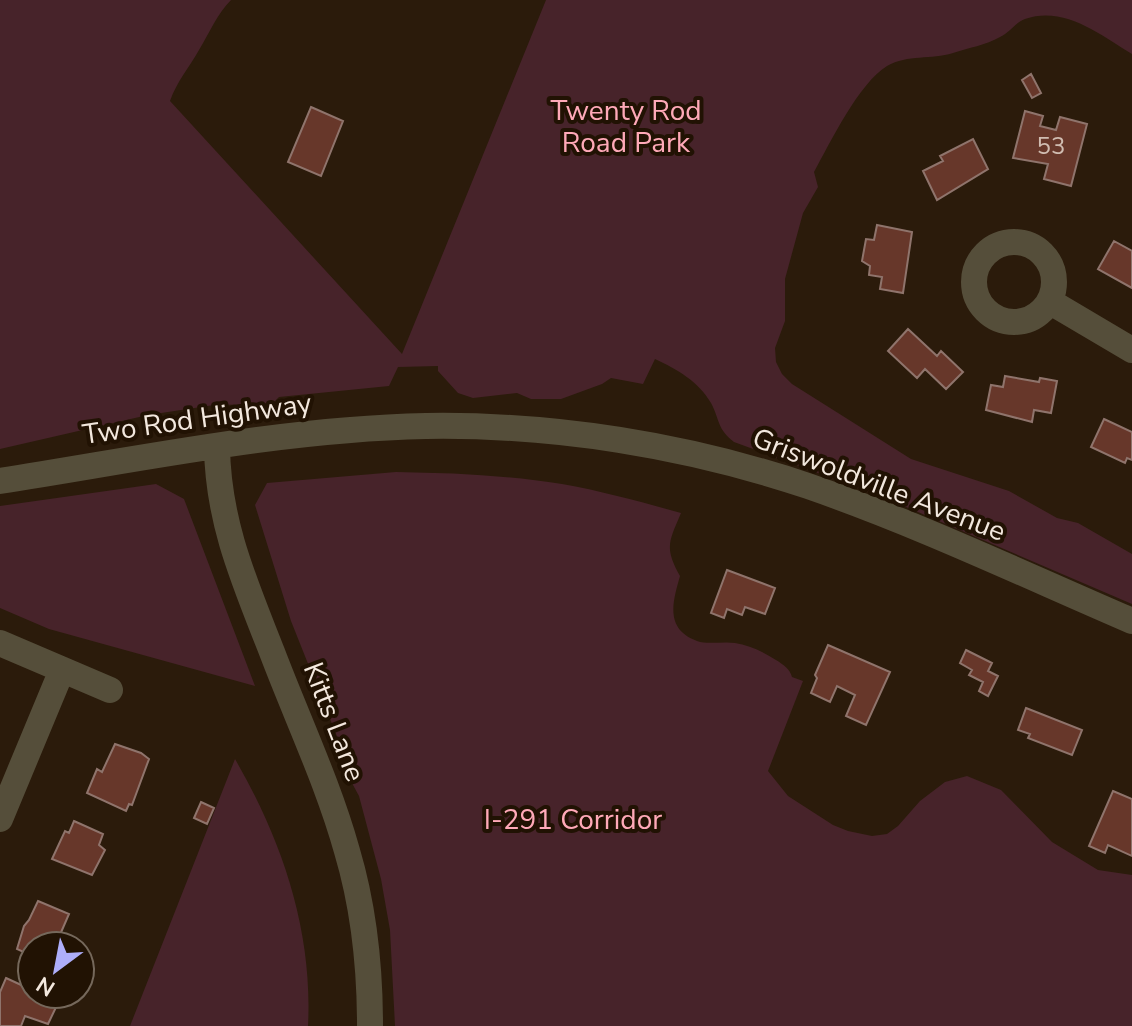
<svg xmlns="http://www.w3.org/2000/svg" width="1132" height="1026" viewBox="0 0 1132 1026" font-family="'Nunito Sans',sans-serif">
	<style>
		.green { fill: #47232a }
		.building { fill: #67372a; stroke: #8f746c; stroke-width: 2 }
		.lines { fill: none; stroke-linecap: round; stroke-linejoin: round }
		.minor { stroke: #554e3a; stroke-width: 26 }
		.labels { text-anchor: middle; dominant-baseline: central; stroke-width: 8; stroke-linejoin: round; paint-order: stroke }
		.number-label { font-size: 24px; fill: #d0bcb1 }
		.park-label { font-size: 28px; fill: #ffa9b8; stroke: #211203 }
		.street-label { font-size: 28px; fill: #f3e8de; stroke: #211203 }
	</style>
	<rect width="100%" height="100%" fill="#2b1b0b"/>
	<path class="green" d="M0,0H231C217,14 210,32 199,50C189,68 177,81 170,101L402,354L546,0H1132V54C1101,35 1064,5 1025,19C1016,22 1009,33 1000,37C986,45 968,48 953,53C931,60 908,54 887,66C859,83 830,143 814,172L818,187L803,213L785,279V321L775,348L776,362L782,374L792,384L911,459L1009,491L1057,518L1078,523L1132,554V604L883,497L734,442C717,429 720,420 711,403C699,382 677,369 655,359L643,384L611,378L602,384L561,399H531L517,393L473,398L458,393L438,371V366L398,367L389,386L279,397L275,401L264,404L214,405L148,415L0,449Z
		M396,472C452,473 507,475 562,484C602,491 641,502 681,513C669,542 664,547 680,576C673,601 664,629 697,641C708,645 723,641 735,643C749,645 764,652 776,660C784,665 790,669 792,677L803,681L768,771L788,796L833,825L848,831L872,836L887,834L898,826L920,801L945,782L967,776L1001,790L1052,842L1098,870L1132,875V1026H395L390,930L381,879L359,796L340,761L338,739L291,621L255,505L267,483Z
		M156,484L184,499L255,686L49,629L0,608V506Z
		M235,759C282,840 313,931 308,1026H130Z"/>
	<path class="building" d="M1031,74L1041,93L1032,98L1022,80Z
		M311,107L343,121L321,176L288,162Z
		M1025,111L1043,116L1040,126L1056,130L1060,117L1087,124L1071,186L1044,179L1048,164L1013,158Z
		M973,139L988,169L937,200L923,171L943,161L940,156Z
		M877,225L912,232L903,293L880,289L882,277L869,275L870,266L862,261L866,239L874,240Z
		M1114,241L1132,251V288L1098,269Z
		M908,329L937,356L941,351L963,372L946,389L925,369L917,378L888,351Z
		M1005,376L1039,382L1040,378L1057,381L1051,413L1034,410L1032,422L986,410L991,385L1003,387Z
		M1104,419L1132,432V460L1127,458L1125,463L1091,447Z
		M727,570L775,588L765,614L745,607L742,615L727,609L724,618L711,613Z
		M828,645L890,672L866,725L846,716L855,695L837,686L830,702L811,693L817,678L815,675Z
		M966,650L992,663L988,671L998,676L988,696L979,691L983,682L969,675L972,670L960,663Z
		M1026,708L1082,730L1072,755L1028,738L1030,734L1018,730Z
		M115,744L141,753L149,759L132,805L129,804L126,811L87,793L97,769L102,772Z
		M1113,791L1132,799V856L1108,845L1105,853L1089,846Z
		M201,802L214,808L207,824L194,818Z
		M74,821L103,834L99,845L105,850L92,875L52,859L65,831L69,833Z
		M38,901L69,914L59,937L70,941L68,946H32V956L17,949L24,926L29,920Z
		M6,978L32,990V994L58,1003L48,1024L25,1016L21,1026H0V992Z"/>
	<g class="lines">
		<path class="minor" d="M974 282a40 40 0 1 1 80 0a40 40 0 1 1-80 0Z
			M1049,301L1132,350
			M217,447C218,523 245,583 272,652C297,718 328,783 347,851C364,908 370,967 370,1026
			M0,481C141,459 283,429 426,426C554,424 686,445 808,486C918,524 1025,575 1132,621
			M0,643L110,690
			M0,819L62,670"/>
	</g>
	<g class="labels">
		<g class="number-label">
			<text x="1051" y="146">53</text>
		</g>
		<g class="park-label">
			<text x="626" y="111">Twenty Rod<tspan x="626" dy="32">Road Park</tspan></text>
			<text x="573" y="820">I-291 Corridor</text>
		</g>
		<g class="street-label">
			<text transform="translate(197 419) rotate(-8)">Two Rod Highway</text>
			<text transform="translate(879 485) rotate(21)">Griswoldville Avenue</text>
			<text transform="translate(334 722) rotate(69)">Kitts Lane</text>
		</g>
	</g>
	<g transform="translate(56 970) rotate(212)"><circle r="38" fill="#211203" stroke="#75685b" stroke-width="2"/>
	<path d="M0-6L14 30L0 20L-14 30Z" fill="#aeaefa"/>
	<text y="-12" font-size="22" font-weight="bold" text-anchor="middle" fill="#f3e8de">N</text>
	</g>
</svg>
